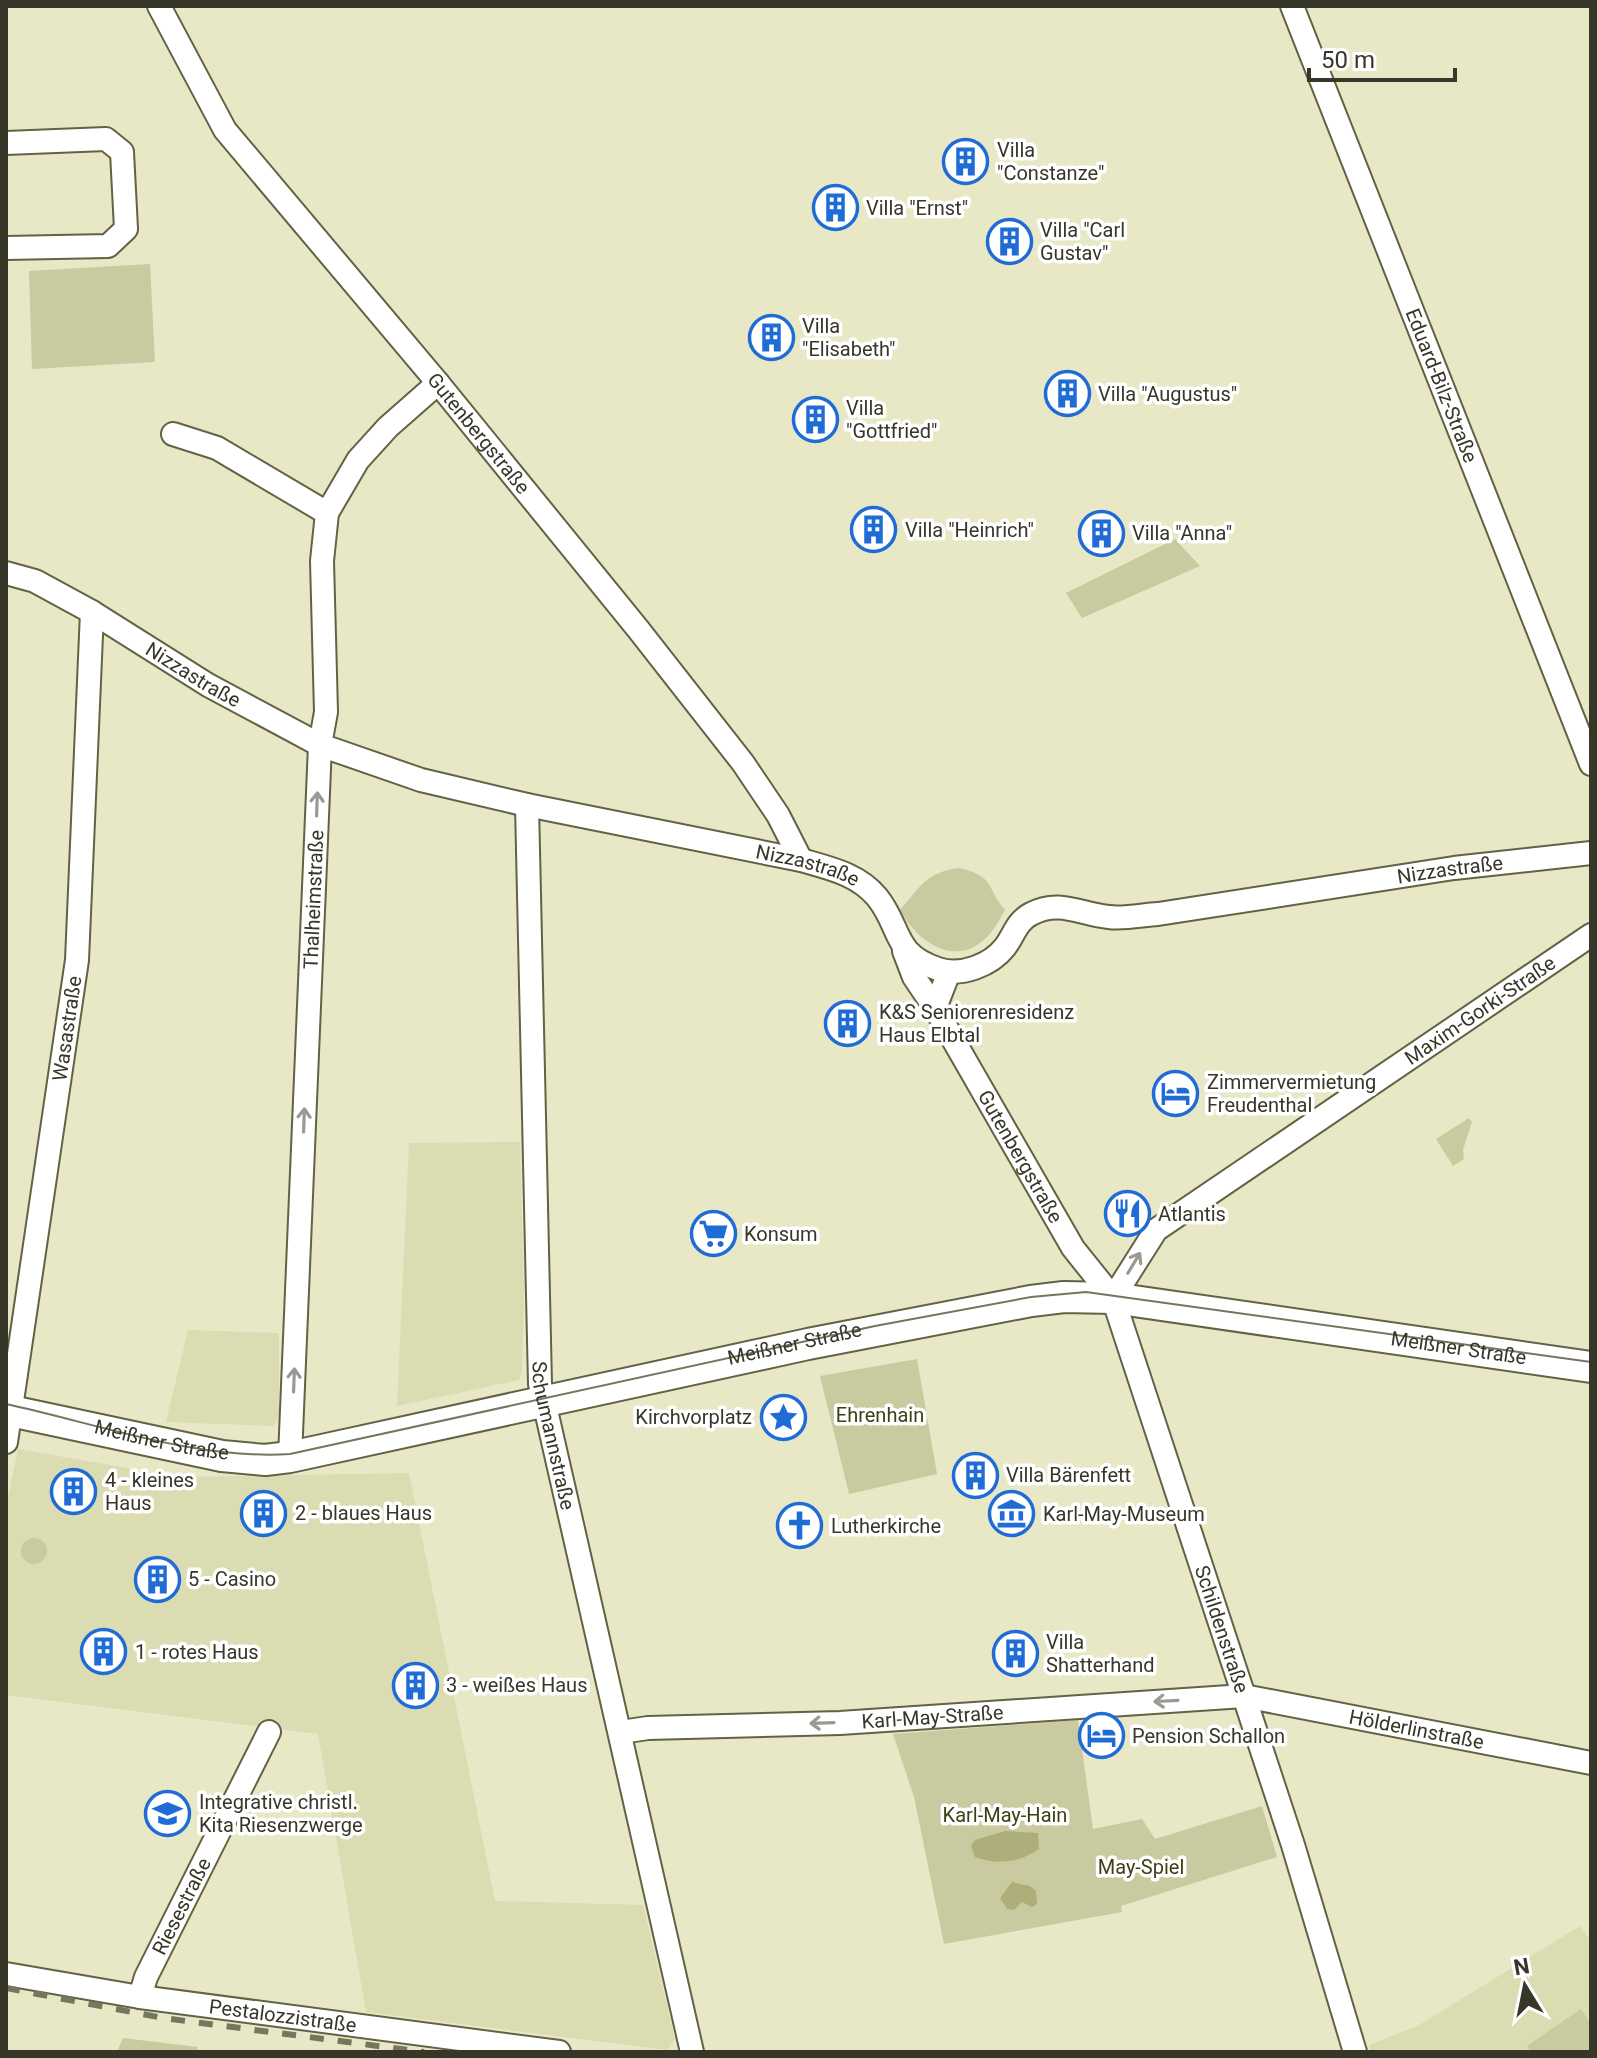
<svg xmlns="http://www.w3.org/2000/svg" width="1597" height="2058" viewBox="0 0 1597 2058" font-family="Roboto,sans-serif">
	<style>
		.built { fill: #dbdcb2 }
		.green { fill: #c9caa0 }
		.water { fill: #aeae7b }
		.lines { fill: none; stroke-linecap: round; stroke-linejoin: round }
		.minor-casing { stroke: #626244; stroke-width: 26 }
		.major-casing { stroke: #626244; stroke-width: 34 }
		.minor { stroke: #fff; stroke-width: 22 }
		.major { stroke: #fff; stroke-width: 30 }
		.tram { stroke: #757560; stroke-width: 2 }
		.rail { stroke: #757560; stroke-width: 6; stroke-dasharray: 14 14; stroke-linecap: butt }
		.oneway { stroke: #9a9a94 }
		.labels { text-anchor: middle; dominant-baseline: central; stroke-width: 7; stroke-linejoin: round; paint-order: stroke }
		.poi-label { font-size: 20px; fill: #363629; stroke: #fff; text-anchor: start }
		.street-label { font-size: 20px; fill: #363629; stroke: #fff }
		.park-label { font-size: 20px; fill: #3f3f16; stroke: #fff }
	</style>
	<rect width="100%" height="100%" fill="#e8e8c6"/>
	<path class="built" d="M520,1142L524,1297L522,1371L519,1380L397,1406L409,1143Z
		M188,1330L279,1333V1417L273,1426L166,1422Z
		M18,1449L178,1477L409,1473L495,1901L643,1905L675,2039L667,2050L366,2012L318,1734L6,1695V1507Z
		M1580,1926L1591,1941V2052H1371L1369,2045L1419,2025Z"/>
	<path class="green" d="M150,264L155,362L32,369L29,271Z
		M1175,539L1200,566L1082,618L1066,593Z
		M960,868C996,877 986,888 1005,910C1000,919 994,930 987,937C956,969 917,942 900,910C921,886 926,872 960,868Z
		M1469,1118L1472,1122L1463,1150L1464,1159L1453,1166L1436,1139Z
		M917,1359L937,1474L849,1494L820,1376Z
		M21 1551a13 13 0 1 1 26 0a13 13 0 1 1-26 0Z
		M1078,1720L1093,1829L1142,1819L1155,1839L1262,1806L1277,1857L1121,1906L1122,1912L944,1944L914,1797L893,1734Z
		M1581,2009L1591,2024V2052H1531L1527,2046Z
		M123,2038L198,2047L197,2052H117Z"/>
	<path class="water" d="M1005,1831L1038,1833L1039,1849C1019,1863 997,1865 975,1857L971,1846L975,1840Z
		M1012,1882L1030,1886L1036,1891L1037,1904L1032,1907L1022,1902L1014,1910L1007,1909L1000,1898Z"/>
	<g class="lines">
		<defs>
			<g id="minor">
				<path id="s1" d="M159,6L225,130L438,383L638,629L743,763L778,815L801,860"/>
				<path id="s2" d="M1292,6L1591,764"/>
				<path d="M6,143L106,139L122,152L126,229L108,246L6,248"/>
				<path d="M173,434L217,448L327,513"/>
				<path id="s3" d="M6,573L35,581L92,612L208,685L320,745L421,780L527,805L801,860C829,868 858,874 877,897C902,928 892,954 938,969C961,977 991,965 1005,947C1014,935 1017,921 1031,914C1059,899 1080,914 1109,917C1124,919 1142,915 1158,914L1454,868L1591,853"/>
				<path id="s4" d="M527,805L540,1384L692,2052"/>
				<path d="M904,951L914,977L935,1008"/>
				<path id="s5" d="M949,972L935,1008L1073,1248L1113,1298L1293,1845L1355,2052"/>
				<path id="s6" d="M1113,1298L1156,1230L1591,935"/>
				<path id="s7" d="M6,1442L77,960L92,612"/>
				<path id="s8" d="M290,1457L320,745L326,712L322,561L327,513L358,460L388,427L438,383"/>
				<path id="s9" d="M621,1732L648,1728L840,1723L1244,1696L1591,1763"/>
				<path id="s10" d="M6,1974L140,1997L559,2052"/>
				<path id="s11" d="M140,1997L146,1977L269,1732"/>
			</g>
			<g id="major">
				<path id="s12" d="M6,1410L222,1456L265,1460L290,1457L808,1344L1031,1301L1064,1297L1113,1298L1591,1367"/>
			</g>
		</defs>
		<use href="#minor" class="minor-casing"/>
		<use href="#major" class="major-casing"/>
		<use href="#minor" class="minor"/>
		<use href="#major" class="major"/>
		<path class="tram" id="s13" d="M6,1404C99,1424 195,1460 290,1454L875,1326L1031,1297L1086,1292L1591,1362"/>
		<path class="rail" d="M6,1988L163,2018L424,2052"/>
	</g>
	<defs><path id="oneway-shaft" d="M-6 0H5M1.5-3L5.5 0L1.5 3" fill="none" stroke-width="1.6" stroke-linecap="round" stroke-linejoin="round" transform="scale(2)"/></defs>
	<g class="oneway">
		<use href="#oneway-shaft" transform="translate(317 804) rotate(-88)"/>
		<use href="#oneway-shaft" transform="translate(304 1120) rotate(-88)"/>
		<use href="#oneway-shaft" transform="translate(1134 1263) rotate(-59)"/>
		<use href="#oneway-shaft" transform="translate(294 1380) rotate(-88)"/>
		<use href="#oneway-shaft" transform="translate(1166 1701) rotate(177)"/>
		<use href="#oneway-shaft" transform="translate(822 1723) rotate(178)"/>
	</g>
	<defs>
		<symbol id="building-ring" viewBox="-11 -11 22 22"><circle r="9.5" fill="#fff" stroke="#1f6cd7" stroke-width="1.5"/><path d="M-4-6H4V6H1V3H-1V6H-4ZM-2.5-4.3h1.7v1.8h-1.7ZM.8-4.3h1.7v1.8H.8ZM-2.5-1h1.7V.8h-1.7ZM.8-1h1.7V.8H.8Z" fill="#1f6cd7"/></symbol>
		<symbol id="hotel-ring" viewBox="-11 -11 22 22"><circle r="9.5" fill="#fff" stroke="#1f6cd7" stroke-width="1.5"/><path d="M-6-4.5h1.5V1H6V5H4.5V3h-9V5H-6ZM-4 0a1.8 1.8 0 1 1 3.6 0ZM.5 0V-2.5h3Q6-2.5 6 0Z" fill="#1f6cd7"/></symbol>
		<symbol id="restaurant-ring" viewBox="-11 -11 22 22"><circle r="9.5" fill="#fff" stroke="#1f6cd7" stroke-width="1.5"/><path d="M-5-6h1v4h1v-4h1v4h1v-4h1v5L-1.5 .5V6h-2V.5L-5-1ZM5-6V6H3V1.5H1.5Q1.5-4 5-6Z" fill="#1f6cd7"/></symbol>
		<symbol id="supermarket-ring" viewBox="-11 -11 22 22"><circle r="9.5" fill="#fff" stroke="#1f6cd7" stroke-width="1.5"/><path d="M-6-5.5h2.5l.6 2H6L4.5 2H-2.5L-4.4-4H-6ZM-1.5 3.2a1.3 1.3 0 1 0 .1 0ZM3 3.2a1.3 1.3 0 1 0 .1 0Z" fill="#1f6cd7"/></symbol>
		<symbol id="sight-ring" viewBox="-11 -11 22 22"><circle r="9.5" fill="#fff" stroke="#1f6cd7" stroke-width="1.5"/><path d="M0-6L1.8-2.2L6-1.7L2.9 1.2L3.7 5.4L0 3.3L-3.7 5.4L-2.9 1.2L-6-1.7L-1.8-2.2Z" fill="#1f6cd7"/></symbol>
		<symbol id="museum-ring" viewBox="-11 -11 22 22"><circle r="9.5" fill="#fff" stroke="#1f6cd7" stroke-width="1.5"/><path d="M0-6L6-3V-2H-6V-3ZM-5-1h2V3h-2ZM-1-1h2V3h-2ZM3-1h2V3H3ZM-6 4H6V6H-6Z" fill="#1f6cd7"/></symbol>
		<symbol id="church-ring" viewBox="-11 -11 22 22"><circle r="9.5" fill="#fff" stroke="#1f6cd7" stroke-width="1.5"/><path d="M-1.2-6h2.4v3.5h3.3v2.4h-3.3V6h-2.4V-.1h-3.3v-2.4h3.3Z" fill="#1f6cd7"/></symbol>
		<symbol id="school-ring" viewBox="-11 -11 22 22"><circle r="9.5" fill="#fff" stroke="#1f6cd7" stroke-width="1.5"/><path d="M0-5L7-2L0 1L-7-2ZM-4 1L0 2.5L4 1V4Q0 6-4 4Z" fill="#1f6cd7"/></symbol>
	</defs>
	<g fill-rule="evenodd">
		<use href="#building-ring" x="940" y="136" width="51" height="51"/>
		<use href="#building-ring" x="810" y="182" width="51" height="51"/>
		<use href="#building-ring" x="984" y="216" width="51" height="51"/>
		<use href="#building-ring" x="746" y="312" width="51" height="51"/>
		<use href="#building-ring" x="1042" y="368" width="51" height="51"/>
		<use href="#building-ring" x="790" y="394" width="51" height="51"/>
		<use href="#building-ring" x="848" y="504" width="51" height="51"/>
		<use href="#building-ring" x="1076" y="508" width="51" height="51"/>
		<use href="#building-ring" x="822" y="998" width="51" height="51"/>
		<use href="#hotel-ring" x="1150" y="1068" width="51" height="51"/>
		<use href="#restaurant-ring" x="1102" y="1188" width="51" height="51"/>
		<use href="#supermarket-ring" x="688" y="1208" width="51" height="51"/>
		<use href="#sight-ring" x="758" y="1392" width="51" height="51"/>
		<use href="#building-ring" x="950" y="1450" width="51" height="51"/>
		<use href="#building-ring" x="48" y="1466" width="51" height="51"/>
		<use href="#building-ring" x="238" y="1488" width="51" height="51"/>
		<use href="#museum-ring" x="986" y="1488" width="51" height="51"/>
		<use href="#church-ring" x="774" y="1500" width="51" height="51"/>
		<use href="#building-ring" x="132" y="1554" width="51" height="51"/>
		<use href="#building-ring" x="78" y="1626" width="51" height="51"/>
		<use href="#building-ring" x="990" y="1628" width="51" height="51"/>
		<use href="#building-ring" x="390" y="1660" width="51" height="51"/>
		<use href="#hotel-ring" x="1076" y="1710" width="51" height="51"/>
		<use href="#school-ring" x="142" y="1788" width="51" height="51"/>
	</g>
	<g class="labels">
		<g class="poi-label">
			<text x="997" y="150">Villa<tspan x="997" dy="23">"Constanze"</tspan></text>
			<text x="866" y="208">Villa "Ernst"</text>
			<text x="1040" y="230">Villa "Carl<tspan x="1040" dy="23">Gustav"</tspan></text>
			<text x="802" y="326">Villa<tspan x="802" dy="23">"Elisabeth"</tspan></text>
			<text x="1098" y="394">Villa "Augustus"</text>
			<text x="846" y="408">Villa<tspan x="846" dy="23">"Gottfried"</tspan></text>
			<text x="905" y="530">Villa "Heinrich"</text>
			<text x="1132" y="533">Villa "Anna"</text>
			<text x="879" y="1012">K&amp;S Seniorenresidenz<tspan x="879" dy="23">Haus Elbtal</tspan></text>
			<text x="1207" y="1082">Zimmervermietung<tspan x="1207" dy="23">Freudenthal</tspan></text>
			<text x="1158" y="1214">Atlantis</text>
			<text x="744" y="1234">Konsum</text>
			<text x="752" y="1417" text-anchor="end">Kirchvorplatz</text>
			<text x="1006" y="1475">Villa Bärenfett</text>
			<text x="105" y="1480">4 - kleines<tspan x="105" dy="23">Haus</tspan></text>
			<text x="295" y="1513">2 - blaues Haus</text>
			<text x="1043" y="1514">Karl-May-Museum</text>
			<text x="831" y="1526">Lutherkirche</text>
			<text x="188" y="1579">5 - Casino</text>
			<text x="1046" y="1642">Villa<tspan x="1046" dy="23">Shatterhand</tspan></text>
			<text x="135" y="1652">1 - rotes Haus</text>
			<text x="446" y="1685">3 - weißes Haus</text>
			<text x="1132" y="1736">Pension Schallon</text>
			<text x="199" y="1802">Integrative christl.<tspan x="199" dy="23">Kita Riesenzwerge</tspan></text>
		</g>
		<g class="street-label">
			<text stroke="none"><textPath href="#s2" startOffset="408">Eduard-Bilz-Straße</textPath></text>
			<text stroke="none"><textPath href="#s1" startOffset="536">Gutenbergstraße</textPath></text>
			<text stroke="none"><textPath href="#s3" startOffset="214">Nizzastraße</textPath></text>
			<text stroke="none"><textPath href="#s3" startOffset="862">Nizzastraße</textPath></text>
			<text stroke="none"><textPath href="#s3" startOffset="1580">Nizzastraße</textPath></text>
			<text stroke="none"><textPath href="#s8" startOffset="558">Thalheimstraße</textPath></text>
			<text stroke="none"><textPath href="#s6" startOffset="472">Maxim-Gorki-Straße</textPath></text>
			<text stroke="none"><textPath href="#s7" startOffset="418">Wasastraße</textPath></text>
			<text stroke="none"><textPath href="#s5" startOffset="210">Gutenbergstraße</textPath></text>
			<text stroke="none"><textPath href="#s13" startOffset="806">Meißner Straße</textPath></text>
			<text stroke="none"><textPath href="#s12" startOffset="1478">Meißner Straße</textPath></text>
			<text stroke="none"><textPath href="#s4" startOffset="632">Schumannstraße</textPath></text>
			<text stroke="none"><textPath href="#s13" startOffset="160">Meißner Straße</textPath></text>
			<text stroke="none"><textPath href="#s5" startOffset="728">Schildenstraße</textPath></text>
			<text stroke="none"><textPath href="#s9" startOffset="312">Karl-May-Straße</textPath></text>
			<text stroke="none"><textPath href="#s9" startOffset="800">Hölderlinstraße</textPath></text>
			<text stroke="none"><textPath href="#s11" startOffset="100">Riesestraße</textPath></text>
			<text stroke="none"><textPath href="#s10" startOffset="280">Pestalozzistraße</textPath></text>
		</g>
		<g class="park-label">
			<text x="880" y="1415">Ehrenhain</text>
			<text x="1005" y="1815">Karl-May-Hain</text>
			<text x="1141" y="1867">May-Spiel</text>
		</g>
	</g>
	<rect width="1597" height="2058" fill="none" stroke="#363629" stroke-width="16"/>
	<g transform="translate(1525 1986) rotate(350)" stroke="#ffffff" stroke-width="6" paint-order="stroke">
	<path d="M0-6L14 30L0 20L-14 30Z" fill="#363629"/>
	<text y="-12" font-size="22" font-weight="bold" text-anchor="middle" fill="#363629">N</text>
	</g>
	<path d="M1309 68v12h146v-12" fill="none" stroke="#363629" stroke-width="4"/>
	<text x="1321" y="68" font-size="24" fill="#363629" stroke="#ffffff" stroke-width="6" paint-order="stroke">50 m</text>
</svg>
